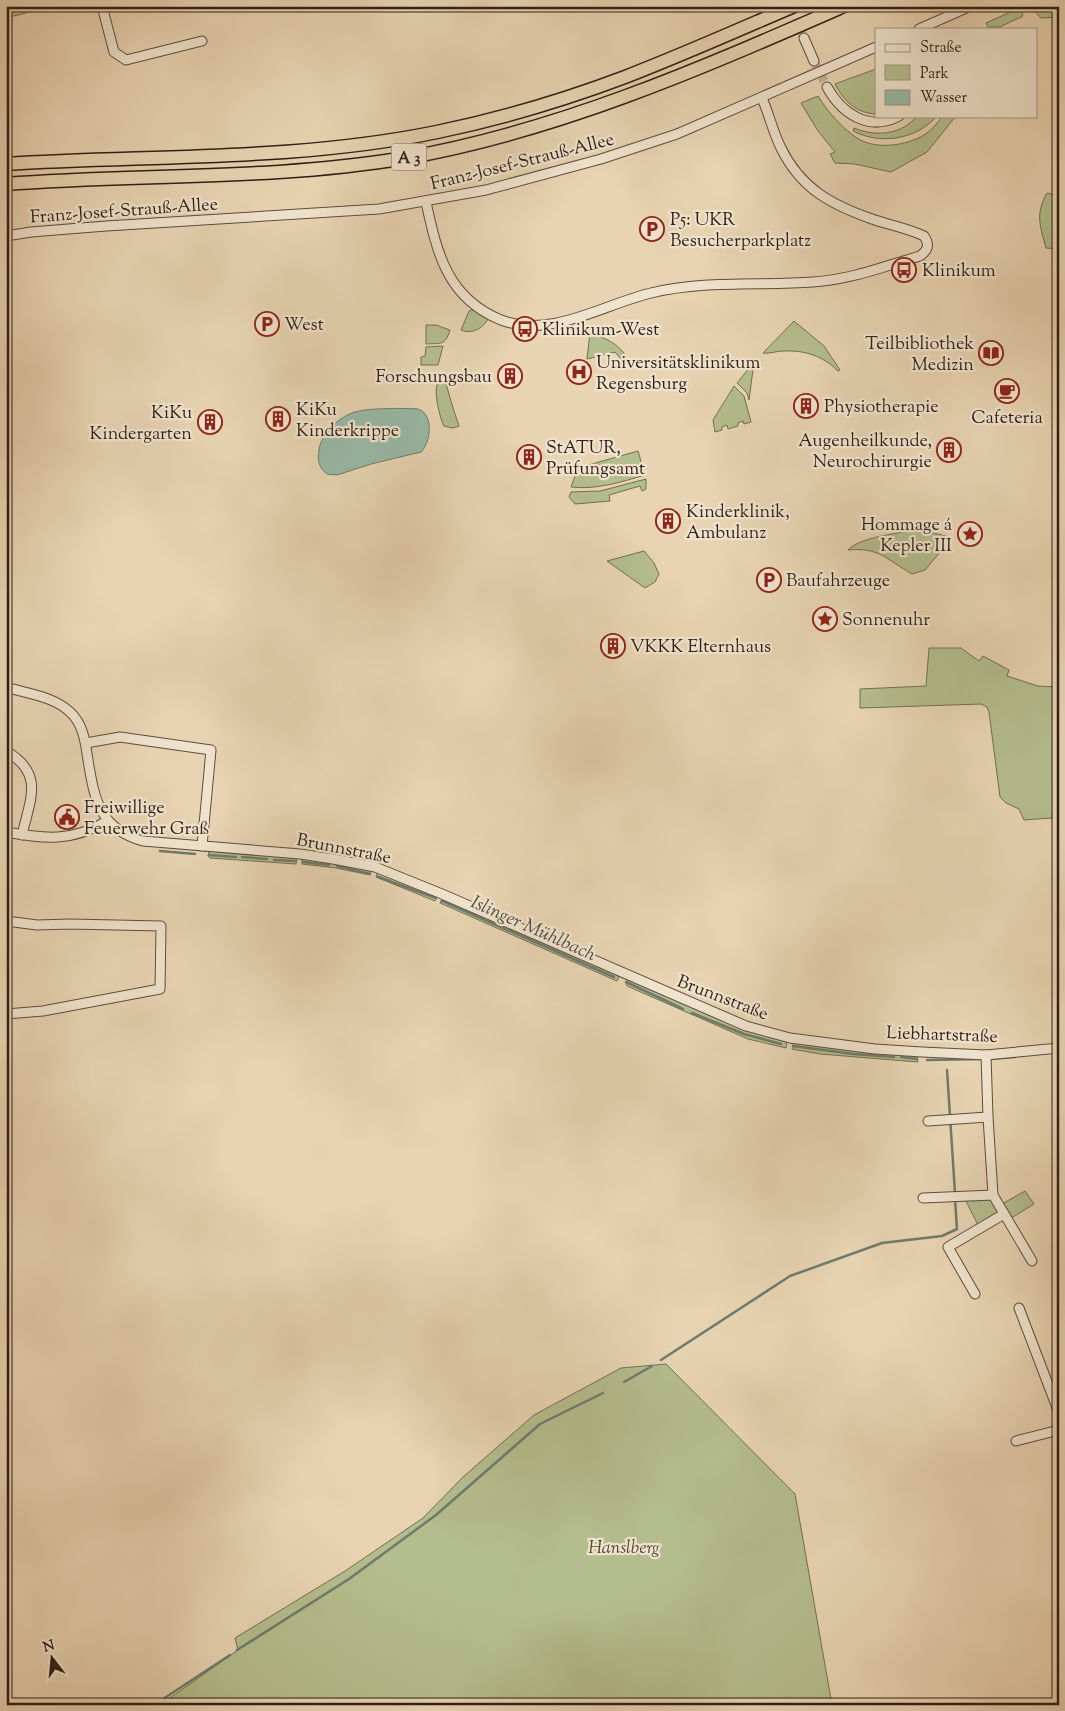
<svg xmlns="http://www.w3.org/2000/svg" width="1065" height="1711" viewBox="0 0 1065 1711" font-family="'Sorts Mill Goudy',serif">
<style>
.green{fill:#b4bd8d;stroke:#726e52}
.water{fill:#98b9a7;stroke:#6e7b6d}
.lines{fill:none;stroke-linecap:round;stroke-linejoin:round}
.stream{stroke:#6e7b6d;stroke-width:2.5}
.minor-tunnel{stroke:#c3b093;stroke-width:9;stroke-dasharray:9 4.5;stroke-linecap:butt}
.minor-casing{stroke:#5e4c3e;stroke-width:11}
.highway-casing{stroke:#301f17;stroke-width:15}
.minor{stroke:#f0e3cd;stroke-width:9}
.highway{stroke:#e8d4b2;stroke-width:12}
.labels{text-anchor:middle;stroke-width:4.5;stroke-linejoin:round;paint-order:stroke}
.shield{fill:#f0e3cd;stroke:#6a5a4e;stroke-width:1}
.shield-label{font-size:16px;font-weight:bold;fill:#301f17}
.street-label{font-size:18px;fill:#301f17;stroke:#f0e3cd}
.poi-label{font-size:18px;fill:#301f17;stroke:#f0e3cd;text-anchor:start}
.park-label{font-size:18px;font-style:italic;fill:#514634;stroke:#f0e3cd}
.water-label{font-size:19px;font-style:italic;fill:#4f4d42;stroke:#f0e3cd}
</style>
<rect width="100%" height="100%" fill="#e8d4b2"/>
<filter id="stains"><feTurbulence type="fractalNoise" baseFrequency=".004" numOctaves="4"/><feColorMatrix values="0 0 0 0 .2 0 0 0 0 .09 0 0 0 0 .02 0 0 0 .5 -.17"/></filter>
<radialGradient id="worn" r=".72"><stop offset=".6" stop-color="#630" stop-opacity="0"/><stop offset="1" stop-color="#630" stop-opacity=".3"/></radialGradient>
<g class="green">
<polygon points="6,6 53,6 6,18"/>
<polygon points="1034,6 1059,6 1059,17 1041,18 1036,13"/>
<polygon points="1017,9 1022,13 1023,16 1000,27 988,27 986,23"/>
<path d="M876 69V114C856 113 844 101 835 84Z"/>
<path d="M818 96C827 111 842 128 857 138 875 150 906 146 924 135 931 131 937 123 943 116H956L927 152 891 172 855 164 835 163 830 154 835 152 818 131 801 103Z"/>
<path d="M917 116H937C916 140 880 145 853 131L854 128C875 137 902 135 917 116Z"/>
<path d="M1047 193 1055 195 1059 199V249L1046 248C1040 226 1035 214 1047 193Z"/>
<path d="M472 310 490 316C484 327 474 335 461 330L469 311Z"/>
<path d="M794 321 824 346 840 370 838 371C823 356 805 350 783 351 776 351 770 354 763 353Z"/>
<path d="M426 325H436L450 330C445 346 441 343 426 344Z"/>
<path d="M590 333C607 339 621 344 629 362L623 361 615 352 587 359Z"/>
<polygon points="443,346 438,365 421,365 421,357 425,356 426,347"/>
<polygon points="754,362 749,400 747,393 737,383"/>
<path d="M443 379 445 380 453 408 459 426 453 428 444 426C440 419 434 393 437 385 438 383 441 381 443 379Z"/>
<polygon points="734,386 744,396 751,422 744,424 743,421 738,423 738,426 728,429 727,425 722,427 722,430 715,432 713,420"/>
<path d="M638 451 645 475C621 482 597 490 571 487L578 468Z"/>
<polygon points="646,479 646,489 642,491 640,486 609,495 610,501 575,504 569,497 571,492 600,491"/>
<path d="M909 531C924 531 937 533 952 538L925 570 912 574C887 560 880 547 848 550 859 538 893 534 909 531Z"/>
<polygon points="644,551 654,563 659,574 655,582 645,588 607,561"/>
<polygon points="929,648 961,648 979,661 983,656 1009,670 1007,676 1038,686 1059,687 1059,768 1052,818 1024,820 1019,809 1006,803 1000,797 989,712 987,707 981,704 860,708 860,689 926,686"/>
<polygon points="209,851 295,856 297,859 296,864 210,858 208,856"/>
<polygon points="305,857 372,869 370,875 336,868 302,864 302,859"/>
<polygon points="378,871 438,895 435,901 376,877"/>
<polygon points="443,897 619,976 617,981 440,903"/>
<polygon points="628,979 787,1041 786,1048 748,1039 627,986 626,984"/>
<polygon points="794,1042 917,1056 918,1062 820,1054 792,1049"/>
<polygon points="1025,1191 1034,1204 1010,1219 1002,1204"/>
<polygon points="993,1196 1002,1213 979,1227 964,1197"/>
<polygon points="666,1364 795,1494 832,1705 160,1705 238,1650 235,1638 345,1571 423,1518 463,1477 534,1415 621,1368"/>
</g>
<path class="water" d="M418 409C434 414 431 442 421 452L371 464 337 475 327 474C319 468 317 460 319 450 321 433 339 417 355 412 368 408 404 408 418 409Z"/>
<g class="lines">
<g class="stream">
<polyline points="160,851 195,854"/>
<polyline points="209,855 236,857"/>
<polyline points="242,857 267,859"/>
<polyline points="274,860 295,861"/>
<polyline points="303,862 329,865"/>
<polyline points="337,866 370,874"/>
<polyline points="378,877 436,898"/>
<polyline points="442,901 614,977"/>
<polyline points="626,982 683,1009"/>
<polyline points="692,1013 744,1034 781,1044"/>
<polyline points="793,1046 854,1054 894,1057"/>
<polyline points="901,1057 917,1059"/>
<polyline points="989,1059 1015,1057"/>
<polyline points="927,1060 983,1059"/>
<polyline points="947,1070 955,1193"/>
<polyline points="661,1360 790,1276 882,1243 942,1236 957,1229 955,1199"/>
<polyline points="624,1382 652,1366"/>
<polyline points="237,1650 349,1579 436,1515 540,1424 603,1393"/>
<polyline points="154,1705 230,1655"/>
</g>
<g class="minor-tunnel">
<polyline points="791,6 804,38"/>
<polyline points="814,61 827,87"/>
</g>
<defs>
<g id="minor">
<polyline points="102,6 114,52 126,60 202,41"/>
<polyline points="919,29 971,6"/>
<polyline points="804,38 814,61"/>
<path d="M827 87C842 114 869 132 899 116"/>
<path d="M426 202C437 253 447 298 501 320 551 339 604 304 651 293 705 280 759 286 813 282 849 280 886 266 920 256 928 250 930 245 924 236 907 228 889 225 872 219 832 205 801 189 781 148 773 132 769 114 762 98"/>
<polyline points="6,236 31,232 106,226 379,209 486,190 601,159 677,134 876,47"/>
<path d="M6 687C28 694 53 696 70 712 82 723 85 739 87 754 94 796 97 828 143 841L300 854 333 859 375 867 442 894 746 1026 790 1038 875 1049 922 1052 986 1055 1059 1048"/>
<polyline points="86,743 120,737 211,750 202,846"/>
<path d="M6 751C45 774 30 799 22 835"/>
<path d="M6 832C45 839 72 842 107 821"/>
<polyline points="6,921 37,925 70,924 161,926 160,989 43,1011 6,1014"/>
<polyline points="986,1055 988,1117 993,1195 1032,1261"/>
<polyline points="928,1121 988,1117"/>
<polyline points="923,1198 993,1195"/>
<polyline points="975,1294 948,1247 1004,1214"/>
<polyline points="1019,1308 1059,1413"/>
<polyline points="1016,1441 1059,1430"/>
</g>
<g id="highway">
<path d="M6 164C149 155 296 161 437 132 500 119 564 100 625 77 682 55 738 30 794 6"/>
<path d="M6 184C139 174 274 180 405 158 559 131 702 68 844 6"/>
</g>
</defs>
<use href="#minor" class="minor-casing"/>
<use href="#highway" class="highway-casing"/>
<use href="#minor" class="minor"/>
<use href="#highway" class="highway"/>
</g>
<defs>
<symbol id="parking-ring" viewBox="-11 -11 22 22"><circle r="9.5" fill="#f0e3cd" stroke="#8f2418" stroke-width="1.5"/><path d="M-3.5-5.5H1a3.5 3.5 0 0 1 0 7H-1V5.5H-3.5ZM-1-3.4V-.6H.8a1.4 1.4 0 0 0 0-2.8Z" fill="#8f2418"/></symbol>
<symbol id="bus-ring" viewBox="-11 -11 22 22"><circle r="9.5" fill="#f0e3cd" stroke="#8f2418" stroke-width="1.5"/><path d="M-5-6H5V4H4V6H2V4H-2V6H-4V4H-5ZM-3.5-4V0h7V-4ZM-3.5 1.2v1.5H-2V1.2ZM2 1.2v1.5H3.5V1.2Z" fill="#8f2418"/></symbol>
<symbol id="library-ring" viewBox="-11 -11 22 22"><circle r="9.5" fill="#f0e3cd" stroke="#8f2418" stroke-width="1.5"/><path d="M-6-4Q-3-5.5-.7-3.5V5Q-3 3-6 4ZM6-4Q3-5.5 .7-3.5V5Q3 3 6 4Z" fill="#8f2418"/></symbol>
<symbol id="hospital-ring" viewBox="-11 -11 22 22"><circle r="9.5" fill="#f0e3cd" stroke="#8f2418" stroke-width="1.5"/><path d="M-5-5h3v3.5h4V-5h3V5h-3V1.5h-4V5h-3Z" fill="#8f2418"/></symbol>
<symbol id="building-ring" viewBox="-11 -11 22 22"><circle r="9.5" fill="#f0e3cd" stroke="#8f2418" stroke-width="1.5"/><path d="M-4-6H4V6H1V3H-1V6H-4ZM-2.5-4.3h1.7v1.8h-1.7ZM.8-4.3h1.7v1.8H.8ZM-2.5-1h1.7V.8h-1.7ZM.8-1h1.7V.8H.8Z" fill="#8f2418"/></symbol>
<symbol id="cafe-ring" viewBox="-11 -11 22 22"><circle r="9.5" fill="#f0e3cd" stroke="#8f2418" stroke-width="1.5"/><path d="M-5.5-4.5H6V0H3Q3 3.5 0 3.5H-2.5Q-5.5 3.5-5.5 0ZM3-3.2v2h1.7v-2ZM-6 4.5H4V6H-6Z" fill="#8f2418"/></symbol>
<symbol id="sight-ring" viewBox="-11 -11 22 22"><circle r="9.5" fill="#f0e3cd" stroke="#8f2418" stroke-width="1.5"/><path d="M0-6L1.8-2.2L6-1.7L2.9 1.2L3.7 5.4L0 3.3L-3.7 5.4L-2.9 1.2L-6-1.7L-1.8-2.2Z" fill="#8f2418"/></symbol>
<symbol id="civic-ring" viewBox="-11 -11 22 22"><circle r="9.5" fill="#f0e3cd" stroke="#8f2418" stroke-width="1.5"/><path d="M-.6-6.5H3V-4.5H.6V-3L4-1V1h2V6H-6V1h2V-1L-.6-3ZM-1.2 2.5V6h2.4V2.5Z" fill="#8f2418"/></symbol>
</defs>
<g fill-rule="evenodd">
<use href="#parking-ring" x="638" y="215" width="28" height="28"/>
<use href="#bus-ring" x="890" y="256" width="28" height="28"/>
<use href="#parking-ring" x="253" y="310" width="28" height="28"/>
<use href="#bus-ring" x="511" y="315" width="28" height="28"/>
<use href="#library-ring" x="977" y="339" width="28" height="28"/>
<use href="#hospital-ring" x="565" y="358" width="28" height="28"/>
<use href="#building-ring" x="496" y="362" width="28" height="28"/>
<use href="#cafe-ring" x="993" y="377" width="28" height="28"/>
<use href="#building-ring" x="792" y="392" width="28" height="28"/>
<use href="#building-ring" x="264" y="405" width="28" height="28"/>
<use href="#building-ring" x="196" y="408" width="28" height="28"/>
<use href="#building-ring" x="935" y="436" width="28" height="28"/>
<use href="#building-ring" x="515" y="443" width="28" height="28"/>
<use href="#building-ring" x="654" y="507" width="28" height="28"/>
<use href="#sight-ring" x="956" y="520" width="28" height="28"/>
<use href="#parking-ring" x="755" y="566" width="28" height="28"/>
<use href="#sight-ring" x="811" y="605" width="28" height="28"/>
<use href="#building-ring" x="599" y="632" width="28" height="28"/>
<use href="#civic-ring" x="53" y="803" width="28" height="28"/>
</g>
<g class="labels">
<rect class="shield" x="391.5" y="143.5" width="35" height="27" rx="4"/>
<g class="shield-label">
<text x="409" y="163">A 3</text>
</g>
<g class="street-label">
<text transform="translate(522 161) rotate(-14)" y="6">Franz-Josef-Strauß-Allee</text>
<text transform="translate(124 210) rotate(-4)" y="6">Franz-Josef-Strauß-Allee</text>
<text transform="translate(344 848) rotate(11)" y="6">Brunnstraße</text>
<text transform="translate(723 997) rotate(21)" y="6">Brunnstraße</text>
<text transform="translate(942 1034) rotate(2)" y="6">Liebhartstraße</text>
</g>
<g class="poi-label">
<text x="670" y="225">P5: UKR<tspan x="670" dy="21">Besucherparkplatz</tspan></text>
<text x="922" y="276">Klinikum</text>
<text x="284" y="330">West</text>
<text x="542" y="335">Klinikum-West</text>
<text x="974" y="349" text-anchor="end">Teilbibliothek<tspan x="974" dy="21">Medizin</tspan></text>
<text x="596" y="368">Universitätsklinikum<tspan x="596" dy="21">Regensburg</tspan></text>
<text x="492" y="382" text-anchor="end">Forschungsbau</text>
<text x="824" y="412">Physiotherapie</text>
<text x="296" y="415">KiKu<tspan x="296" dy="21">Kinderkrippe</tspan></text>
<text x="192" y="418" text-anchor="end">KiKu<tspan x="192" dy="21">Kindergarten</tspan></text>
<text x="1007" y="423" text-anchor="middle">Cafeteria</text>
<text x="932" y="446" text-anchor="end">Augenheilkunde,<tspan x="932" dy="21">Neurochirurgie</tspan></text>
<text x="546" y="453">StATUR,<tspan x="546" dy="21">Prüfungsamt</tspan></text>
<text x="686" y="517">Kinderklinik,<tspan x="686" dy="21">Ambulanz</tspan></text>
<text x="952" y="530" text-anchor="end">Hommage á<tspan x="952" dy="21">Kepler III</tspan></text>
<text x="786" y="586">Baufahrzeuge</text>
<text x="842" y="625">Sonnenuhr</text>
<text x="630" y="652">VKKK Elternhaus</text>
<text x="84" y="813">Freiwillige<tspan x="84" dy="21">Feuerwehr Graß</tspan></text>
</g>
<g class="park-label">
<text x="624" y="1553">Hanslberg</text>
</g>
<g class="water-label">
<text transform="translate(534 927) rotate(24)" y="7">Islinger Mühlbach</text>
</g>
</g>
<rect width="1065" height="1711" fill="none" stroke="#e8d4b2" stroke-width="25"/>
<rect x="8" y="8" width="1050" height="1696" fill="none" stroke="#301f17" stroke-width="2.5"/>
<rect x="12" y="12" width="1040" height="1686" fill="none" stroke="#301f17"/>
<rect x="875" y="28" width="162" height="90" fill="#f0e3cd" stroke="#a39584"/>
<rect x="885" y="44" width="25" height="8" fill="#f0e3cd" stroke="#a39584"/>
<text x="920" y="52" font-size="15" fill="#301f17">Straße</text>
<rect x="885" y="65" width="25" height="15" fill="#b4bd8d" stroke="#a39584"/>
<text x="920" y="78" font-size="15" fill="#301f17">Park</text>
<rect x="885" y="90" width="25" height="15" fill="#98b9a7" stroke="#a39584"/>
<text x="920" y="102" font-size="15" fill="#301f17">Wasser</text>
<g transform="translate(52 1658) rotate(344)" stroke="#f0e3cd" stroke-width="4" paint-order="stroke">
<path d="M0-4L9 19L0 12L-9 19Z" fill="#301f17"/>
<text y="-8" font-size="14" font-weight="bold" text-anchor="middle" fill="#301f17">N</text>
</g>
<rect width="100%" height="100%" filter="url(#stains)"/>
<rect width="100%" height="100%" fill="url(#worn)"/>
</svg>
